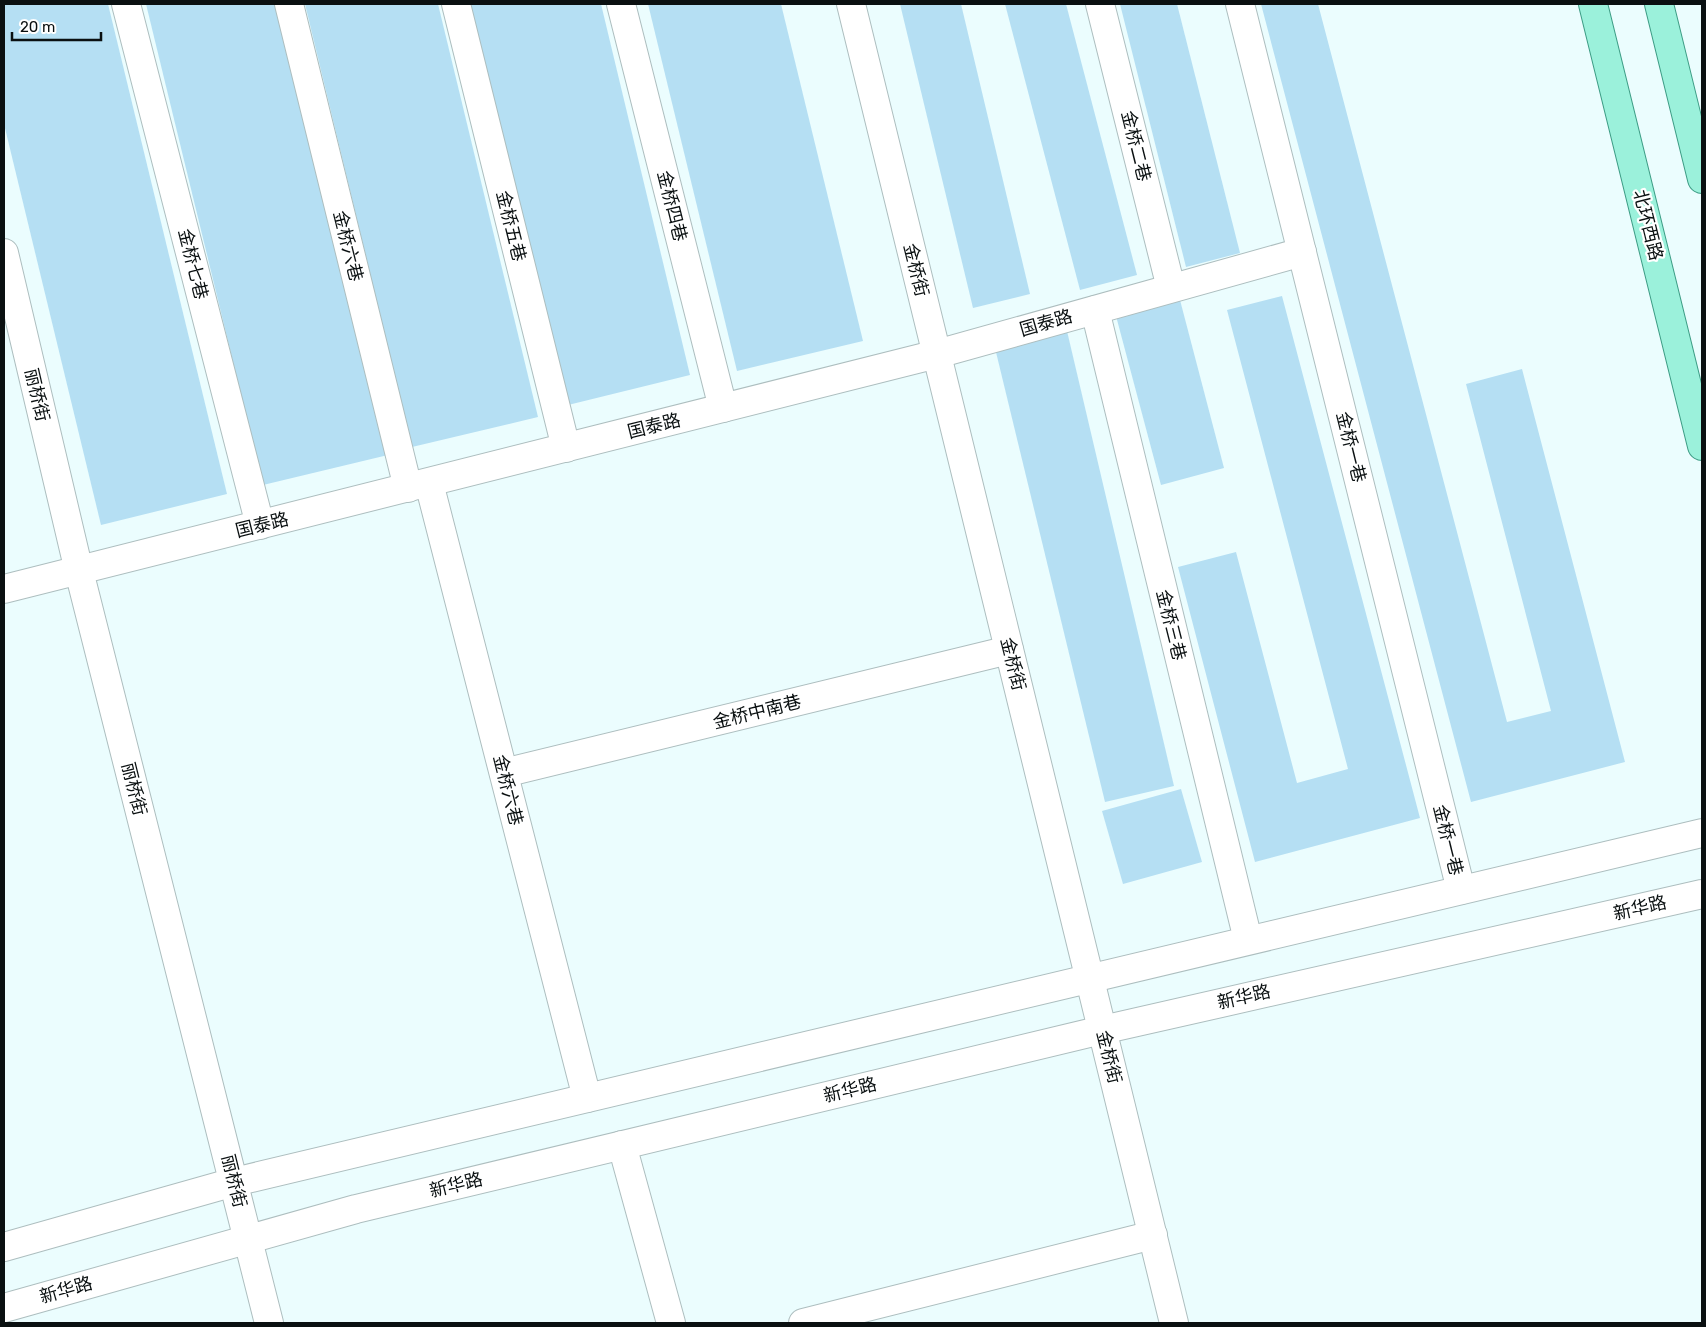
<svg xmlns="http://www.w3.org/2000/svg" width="1706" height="1327" viewBox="0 0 1706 1327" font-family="Rubik,'Noto Sans SC',sans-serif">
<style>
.building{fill:#b5dff3}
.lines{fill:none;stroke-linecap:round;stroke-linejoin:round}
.minor-casing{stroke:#adbebf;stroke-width:30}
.tertiary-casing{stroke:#adbebf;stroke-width:30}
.primary-casing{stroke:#3d9c85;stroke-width:30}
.minor{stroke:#fff;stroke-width:28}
.tertiary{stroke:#fff;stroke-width:28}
.primary{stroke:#9bf1db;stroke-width:28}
.labels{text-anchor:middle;stroke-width:4.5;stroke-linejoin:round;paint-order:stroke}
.street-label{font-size:18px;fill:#0a1011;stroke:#fff}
</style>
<rect width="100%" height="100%" fill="#ebfdfe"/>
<g class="building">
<polygon points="4,4 108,4 227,494 101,525 4,124"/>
<polygon points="146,4 279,4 388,455 263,485"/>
<polygon points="305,4 438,4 538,417 412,447"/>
<polygon points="467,4 601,4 690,375 564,406"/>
<polygon points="648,4 781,4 863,341 737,371"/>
<polygon points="900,4 961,4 1030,294 973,308"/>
<polygon points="1005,4 1066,4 1137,275 1080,290"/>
<polygon points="1120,4 1177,4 1240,253 1186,267"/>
<polygon points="1261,4 1318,4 1507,722 1551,711 1466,384 1522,369 1625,762 1471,802"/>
<polygon points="1282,296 1420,818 1255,862 1178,567 1236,552 1297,783 1348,769 1227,310"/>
<polygon points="1180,300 1224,468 1161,485 1116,316"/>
<polygon points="1067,331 1174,786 1105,802 995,348"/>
<polygon points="1181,789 1202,862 1123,884 1102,811"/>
</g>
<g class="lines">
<defs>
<g id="minor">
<polyline points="126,4 260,525"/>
<polyline points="289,4 408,488"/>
<polyline points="456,4 566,448"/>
<polyline points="621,4 723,408"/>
<polyline points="851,4 1174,1323"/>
<polyline points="1100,4 1171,288"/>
<polyline points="1240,4 1461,890"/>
<polyline points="4,253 79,571 269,1323"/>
<polyline points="1095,310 1248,940"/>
<polyline points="429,483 587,1098"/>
<polyline points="4,589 937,354 1302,252"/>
<polyline points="504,773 1009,650"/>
<polyline points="622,1145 671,1323"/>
<polyline points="803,1323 1153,1235"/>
</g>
<g id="tertiary">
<polyline points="4,1247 234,1182 1702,833"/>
<polyline points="4,1308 356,1209 1102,1030 1702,894"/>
</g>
<g id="primary">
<polyline points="1593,4 1702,446"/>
<polyline points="1659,4 1702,179"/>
</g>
</defs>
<use href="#minor" class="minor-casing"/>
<use href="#tertiary" class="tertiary-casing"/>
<use href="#primary" class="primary-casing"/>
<use href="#minor" class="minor"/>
<use href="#tertiary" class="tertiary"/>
<use href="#primary" class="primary"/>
</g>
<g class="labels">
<g class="street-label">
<text transform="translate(1136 146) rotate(76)" y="6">金桥二巷</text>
<text transform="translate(672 206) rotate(76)" y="6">金桥四巷</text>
<text transform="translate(1648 225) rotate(76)" y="6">北环西路</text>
<text transform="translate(511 226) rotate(76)" y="6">金桥五巷</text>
<text transform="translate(348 246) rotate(76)" y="6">金桥六巷</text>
<text transform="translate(193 264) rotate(76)" y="6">金桥七巷</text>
<text transform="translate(916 270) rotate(76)" y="6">金桥街</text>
<text transform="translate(1046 323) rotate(-16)" y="6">国泰路</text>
<text transform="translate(37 395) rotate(77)" y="6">丽桥街</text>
<text transform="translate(654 426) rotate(-14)" y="6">国泰路</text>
<text transform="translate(1351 447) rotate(76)" y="6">金桥一巷</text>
<text transform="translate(262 525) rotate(-14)" y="6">国泰路</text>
<text transform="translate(1171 625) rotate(76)" y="6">金桥三巷</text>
<text transform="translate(1013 664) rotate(76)" y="6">金桥街</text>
<text transform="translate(757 712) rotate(-14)" y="6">金桥中南巷</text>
<text transform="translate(134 789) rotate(76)" y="6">丽桥街</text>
<text transform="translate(508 790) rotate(76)" y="6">金桥六巷</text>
<text transform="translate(1448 840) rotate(76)" y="6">金桥一巷</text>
<text transform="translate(1640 908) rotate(-13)" y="6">新华路</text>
<text transform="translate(1244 997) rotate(-13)" y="6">新华路</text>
<text transform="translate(1109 1057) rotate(76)" y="6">金桥街</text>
<text transform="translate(850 1090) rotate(-14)" y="6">新华路</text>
<text transform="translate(234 1181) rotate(76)" y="6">丽桥街</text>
<text transform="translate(456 1185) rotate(-14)" y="6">新华路</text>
<text transform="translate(66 1290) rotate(-16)" y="6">新华路</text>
</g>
</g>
<rect width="1706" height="1327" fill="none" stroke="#0a1011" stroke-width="10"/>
<path d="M12 32v8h89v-8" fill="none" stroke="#0a1011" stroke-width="2.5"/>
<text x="20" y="32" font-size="15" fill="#0a1011" stroke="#ffffff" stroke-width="4" paint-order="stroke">20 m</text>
</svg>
